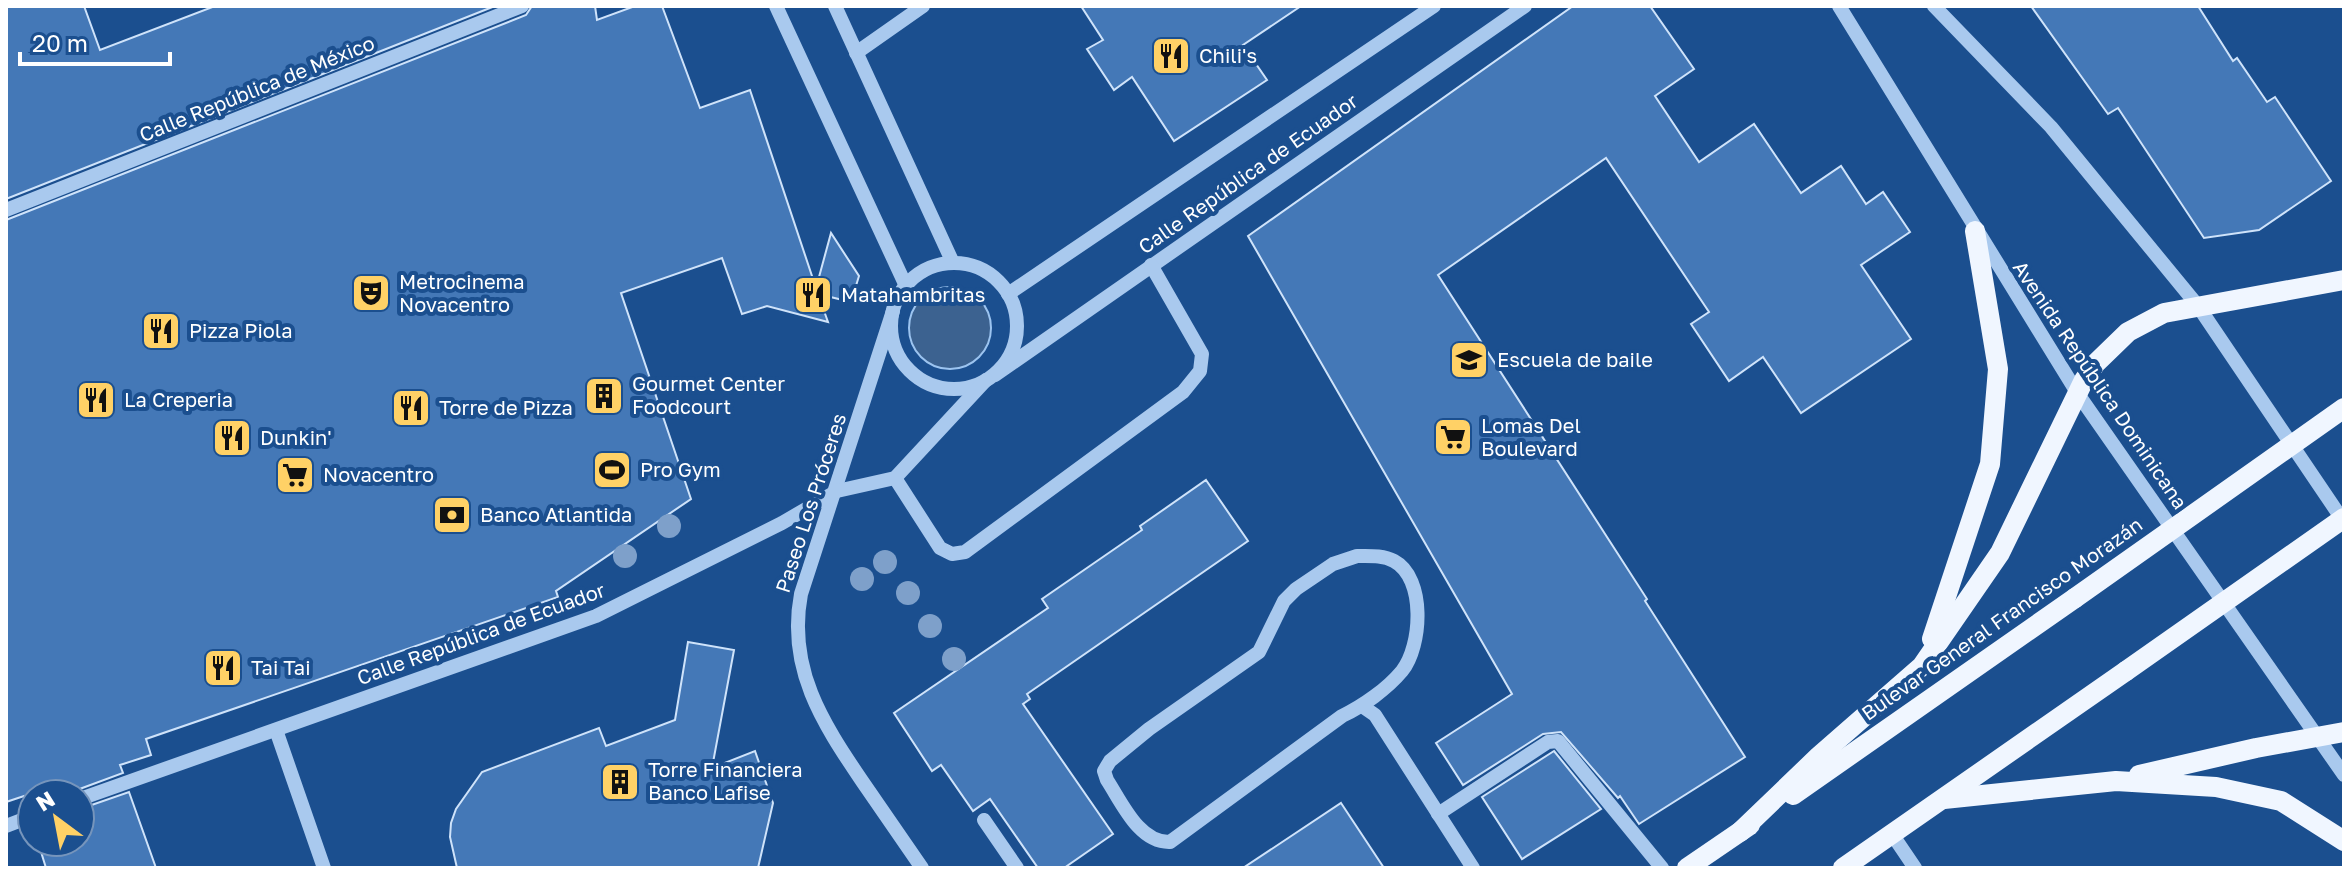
<svg xmlns="http://www.w3.org/2000/svg" width="2350" height="874" viewBox="0 0 2350 874" font-family="'Golos Text',sans-serif">
<style>
.water{fill:#3c6290;stroke:#9cc4f0;stroke-width:2}
.building{fill:#4478b7;stroke:#cfe3fa;stroke-width:2}
.lines{fill:none;stroke-linecap:round;stroke-linejoin:round}
.minor{stroke:#a9c9ee;stroke-width:14}
.major{stroke:#f0f6ff;stroke-width:20}
.major-bridge{stroke:#f0f6ff;stroke-width:20}
.tree{fill:#7ea0ca}
.labels{text-anchor:middle;stroke-width:8;stroke-linejoin:round;paint-order:stroke}
.poi-label{font-size:20px;fill:#fff;stroke:#1b4f8f;text-anchor:start}
.street-label{font-size:20px;fill:#fff;stroke:#1b4f8f}
</style>
<rect width="100%" height="100%" fill="#1b4f8f"/>
<circle class="water" cx="950" cy="328" r="41"/>
<g class="building">
<polygon points="6,6 84,6 100,50 215,6 495,6 6,199"/>
<polygon points="532,6 595,6 597,20 635,6 662,6 700,108 750,90 816,288 831,233 859,276 851,302 818,294 828,322 767,306 742,314 722,258 621,293 691,499 556,591 558,597 146,739 151,755 120,765 123,773 77,790 72,794 32,794 32,806 28,807 24,796 6,802 6,220 526,15"/>
<polygon points="1081,6 1301,6 1243,45 1267,80 1174,141 1132,77 1114,90 1087,49 1103,40"/>
<polygon points="1573,6 1650,6 1694,69 1655,96 1699,162 1754,124 1801,193 1841,166 1866,204 1883,192 1910,232 1861,265 1911,339 1801,413 1763,357 1729,381 1691,324 1709,312 1606,158 1438,275 1647,599 1645,601 1745,757 1639,824 1620,796 1618,798 1561,732 1543,734 1463,785 1436,743 1512,694 1248,236"/>
<polygon points="2031,6 2198,6 2233,61 2237,58 2267,102 2275,97 2331,181 2259,230 2204,238 2118,108 2108,114"/>
<polygon points="1206,480 1248,541 1027,694 1030,699 1023,704 1113,834 1064,868 1038,868 990,799 973,811 941,765 932,771 894,713 1048,608 1042,599 1142,530 1140,526"/>
<polygon points="688,642 734,650 712,768 755,751 773,803 758,868 457,868 450,837 451,823 456,809 482,772 599,728 606,746 675,720"/>
<polygon points="1554,751 1601,809 1522,859 1482,797"/>
<polygon points="129,792 156,868 46,868 38,842 80,842 80,809"/>
<polygon points="1341,803 1384,868 1243,868"/>
</g>
<g class="lines">
<g class="minor">
<polyline points="776,6 906,286"/>
<polyline points="835,6 953,263"/>
<polyline points="1839,6 2078,394 2344,775"/>
<polyline points="1934,6 2051,127 2198,306 2344,522"/>
<polyline points="856,53 923,6"/>
<polyline points="6,210 522,6"/>
<circle cx="954" cy="326" r="63"/>
<polyline points="1008,294 1434,6"/>
<path d="M893 311 801 594C787 668 822 722 862 781 882 810 902 839 922 868"/>
<polyline points="995,375 1525,6"/>
<polyline points="895,478 940,548 952,554 965,552 1183,392 1200,371 1202,354 1151,265"/>
<path d="M1357 556C1370 556 1383 555 1394 561 1426 578 1422 646 1402 671 1387 689 1363 706 1342 716L1170 842C1139 843 1122 803 1107 780L1104 771 1110 761 1149 729 1259 652 1284 601 1296 589 1333 564Z"/>
<polyline points="1362,706 1375,715 1473,868"/>
<polyline points="276,730 324,868"/>
<polyline points="80,799 596,616 782,523 837,491 895,478 986,380"/>
<polyline points="1438,814 1548,742 1558,741 1662,868"/>
<polyline points="984,820 1017,868"/>
<polyline points="6,826 32,816"/>
<polyline points="1892,834 1915,868"/>
</g>
<g class="major">
<polyline points="1932,639 1990,464 1998,369 1975,231"/>
<polyline points="2139,775 2256,748 2344,732"/>
<polyline points="1793,795 2075,598"/>
<polyline points="1944,799 2116,781 2216,787 2281,801 2344,841"/>
<polyline points="1740,832 1819,756 1922,666 2000,553 2084,380 2096,363 2128,332 2164,313 2344,280"/>
<polyline points="1687,868 1750,825"/>
<polyline points="1843,868 2126,671"/>
</g>
<g class="major-bridge">
<polyline points="2075,598 2344,408"/>
<polyline points="2126,671 2344,518"/>
</g>
</g>
<g class="tree">
<circle cx="669" cy="526" r="12"/>
<circle cx="625" cy="556" r="12"/>
<circle cx="885" cy="562" r="12"/>
<circle cx="862" cy="579" r="12"/>
<circle cx="908" cy="593" r="12"/>
<circle cx="930" cy="626" r="12"/>
<circle cx="954" cy="659" r="12"/>
</g>
<defs>
<symbol id="restaurant-square" viewBox="-11 -11 22 22"><rect x="-9" y="-9" width="18" height="18" rx="4" fill="#ffd166" stroke="#1b4f8f"/><path d="M-5-6h1v4h1v-4h1v4h1v-4h1v5L-1.5 .5V6h-2V.5L-5-1ZM5-6V6H3V1.5H1.5Q1.5-4 5-6Z" fill="#111"/></symbol>
<symbol id="theatre-square" viewBox="-11 -11 22 22"><rect x="-9" y="-9" width="18" height="18" rx="4" fill="#ffd166" stroke="#1b4f8f"/><path d="M-5-5.5Q0-4 5-5.5V0Q5 5 0 6Q-5 5-5 0ZM-3.3-2.5H-1v1.5H-3.3ZM1-2.5H3.3v1.5H1ZM-2.8 1Q0 5.5 2.8 1Z" fill="#111"/></symbol>
<symbol id="school-square" viewBox="-11 -11 22 22"><rect x="-9" y="-9" width="18" height="18" rx="4" fill="#ffd166" stroke="#1b4f8f"/><path d="M0-5L7-2L0 1L-7-2ZM-4 1L0 2.5L4 1V4Q0 6-4 4Z" fill="#111"/></symbol>
<symbol id="building-square" viewBox="-11 -11 22 22"><rect x="-9" y="-9" width="18" height="18" rx="4" fill="#ffd166" stroke="#1b4f8f"/><path d="M-4-6H4V6H1V3H-1V6H-4ZM-2.5-4.3h1.7v1.8h-1.7ZM.8-4.3h1.7v1.8H.8ZM-2.5-1h1.7V.8h-1.7ZM.8-1h1.7V.8H.8Z" fill="#111"/></symbol>
<symbol id="supermarket-square" viewBox="-11 -11 22 22"><rect x="-9" y="-9" width="18" height="18" rx="4" fill="#ffd166" stroke="#1b4f8f"/><path d="M-6-5.5h2.5l.6 2H6L4.5 2H-2.5L-4.4-4H-6ZM-1.5 3.2a1.3 1.3 0 1 0 .1 0ZM3 3.2a1.3 1.3 0 1 0 .1 0Z" fill="#111"/></symbol>
<symbol id="stadium-square" viewBox="-11 -11 22 22"><rect x="-9" y="-9" width="18" height="18" rx="4" fill="#ffd166" stroke="#1b4f8f"/><path d="M0-5a6.5 5 0 1 0 0 10a6.5 5 0 1 0 0-10ZM-3.5-1.8h7v3.6h-7Z" fill="#111"/></symbol>
<symbol id="bank-square" viewBox="-11 -11 22 22"><rect x="-9" y="-9" width="18" height="18" rx="4" fill="#ffd166" stroke="#1b4f8f"/><path d="M-6-4H6V4H-6ZM0-2.3a2.3 2.3 0 1 0 0 4.6a2.3 2.3 0 1 0 0-4.6Z" fill="#111"/></symbol>
</defs>
<g fill-rule="evenodd">
<use href="#restaurant-square" x="1149" y="34" width="44" height="44"/>
<use href="#theatre-square" x="349" y="271" width="44" height="44"/>
<use href="#restaurant-square" x="791" y="273" width="44" height="44"/>
<use href="#restaurant-square" x="139" y="309" width="44" height="44"/>
<use href="#school-square" x="1447" y="338" width="44" height="44"/>
<use href="#building-square" x="582" y="374" width="44" height="44"/>
<use href="#restaurant-square" x="74" y="378" width="44" height="44"/>
<use href="#restaurant-square" x="389" y="386" width="44" height="44"/>
<use href="#supermarket-square" x="1431" y="415" width="44" height="44"/>
<use href="#restaurant-square" x="210" y="416" width="44" height="44"/>
<use href="#stadium-square" x="590" y="448" width="44" height="44"/>
<use href="#supermarket-square" x="273" y="453" width="44" height="44"/>
<use href="#bank-square" x="430" y="493" width="44" height="44"/>
<use href="#restaurant-square" x="201" y="646" width="44" height="44"/>
<use href="#building-square" x="598" y="760" width="44" height="44"/>
</g>
<g class="labels">
<g class="poi-label">
<text x="1199" y="63">Chili's</text>
<text x="399" y="289">Metrocinema<tspan x="399" dy="23">Novacentro</tspan></text>
<text x="841" y="302">Matahambritas</text>
<text x="189" y="338">Pizza Piola</text>
<text x="1497" y="367">Escuela de baile</text>
<text x="632" y="391">Gourmet Center<tspan x="632" dy="23">Foodcourt</tspan></text>
<text x="124" y="407">La Creperia</text>
<text x="439" y="415">Torre de Pizza</text>
<text x="1481" y="433">Lomas Del<tspan x="1481" dy="23">Boulevard</tspan></text>
<text x="260" y="445">Dunkin'</text>
<text x="640" y="477">Pro Gym</text>
<text x="323" y="482">Novacentro</text>
<text x="480" y="522">Banco Atlantida</text>
<text x="251" y="675">Tai Tai</text>
<text x="648" y="777">Torre Financiera<tspan x="648" dy="23">Banco Lafise</tspan></text>
</g>
<g class="street-label">
<text transform="translate(257 89) rotate(-22)" y="7">Calle República de México</text>
<text transform="translate(1248 174) rotate(-35)" y="7">Calle República de Ecuador</text>
<text transform="translate(2100 385) rotate(56)" y="7">Avenida República Dominicana</text>
<text transform="translate(811 503) rotate(-72)" y="7">Paseo Los Próceres</text>
<text transform="translate(2002 619) rotate(-35)" y="7">Bulevar General Francisco Morazán</text>
<text transform="translate(481 634) rotate(-20)" y="7">Calle República de Ecuador</text>
</g>
</g>
<rect width="2350" height="874" fill="none" stroke="#ffffff" stroke-width="16"/>
<g transform="translate(56 818) rotate(328)"><circle r="38" fill="#1b4f8f" stroke="#7695bc" stroke-width="2"/>
<path d="M0-6L14 30L0 20L-14 30Z" fill="#ffd166"/>
<text y="-12" font-size="22" font-weight="bold" text-anchor="middle" fill="#ffffff">N</text>
</g>
<path d="M20 52v12h150v-12" fill="none" stroke="#ffffff" stroke-width="4"/>
<text x="32" y="52" font-size="24" fill="#ffffff" stroke="#1b4f8f" stroke-width="6" paint-order="stroke">20 m</text>
</svg>
